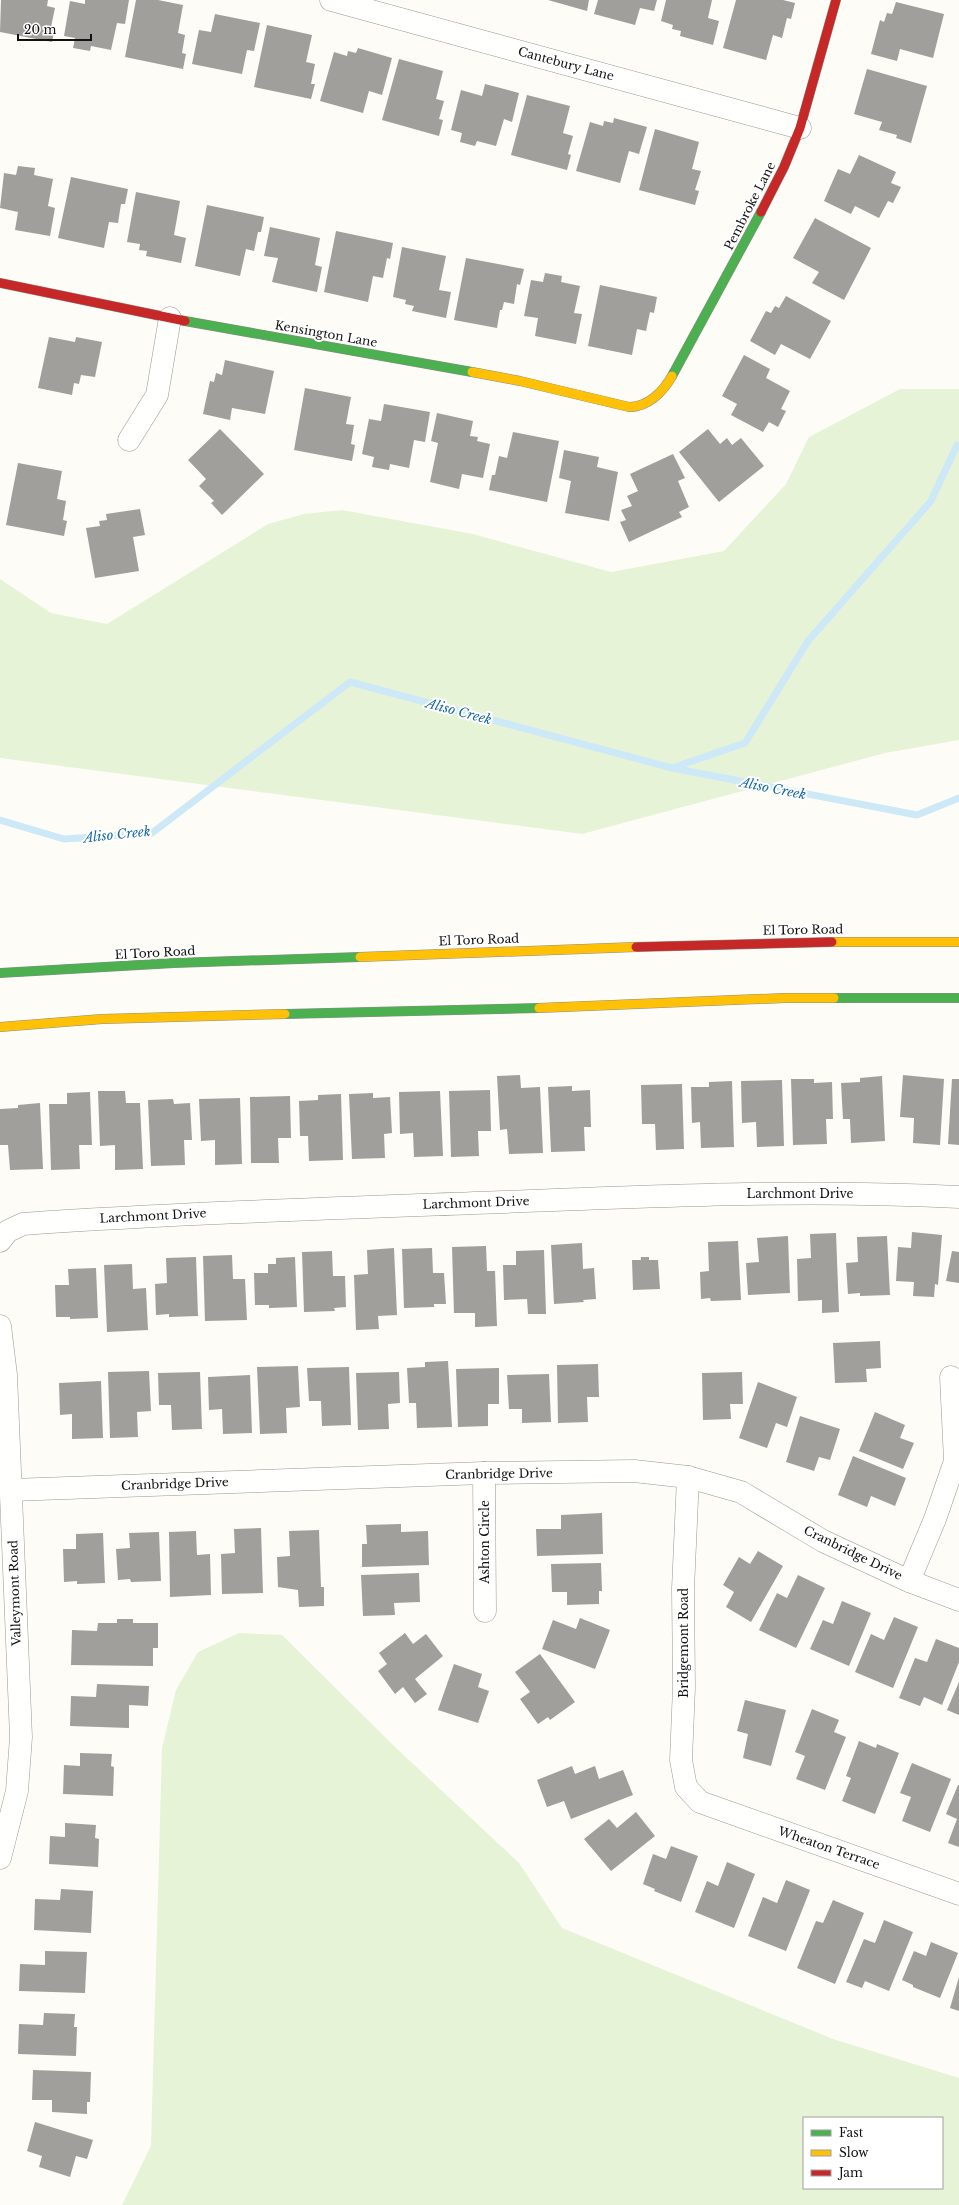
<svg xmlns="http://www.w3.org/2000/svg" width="959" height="2205" viewBox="0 0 959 2205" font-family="'Libre Baskerville',serif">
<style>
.green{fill:#e7f3d7;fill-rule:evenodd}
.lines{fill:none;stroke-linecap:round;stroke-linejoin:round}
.stream{stroke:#cde8f7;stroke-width:7}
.building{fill:#a19f9c}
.street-casing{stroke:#979795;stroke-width:23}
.fast-casing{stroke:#8e8d8b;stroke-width:10}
.slow-casing{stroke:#8e8d8b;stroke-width:10}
.jam-casing{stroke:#8e8d8b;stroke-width:10}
.street{stroke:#fffffe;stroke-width:22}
.fast{stroke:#4caf50;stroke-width:9}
.slow{stroke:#ffc107;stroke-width:9}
.jam{stroke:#c62828;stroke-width:9}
.labels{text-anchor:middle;stroke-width:4;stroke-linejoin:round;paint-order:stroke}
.street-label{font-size:12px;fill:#111;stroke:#fff}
.water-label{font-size:13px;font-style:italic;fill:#1768a6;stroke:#fff}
</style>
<rect width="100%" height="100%" fill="#fdfcf7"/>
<g class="green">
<polygon points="900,389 959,389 959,740 885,753 582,834 0,758 0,579 51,613 107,624 268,524 304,514 342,510 473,534 611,572 724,551 786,484 809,437"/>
<path d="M239 1633 282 1635 394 1746 519 1863 562 1928 833 2039 959 2078V2205H122L151 2146 162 1748 176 1690 198 1652ZM804 2118H942V2188H804Z"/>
</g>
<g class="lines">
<g class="stream">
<polyline points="672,768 745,743 808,641 931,501 957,445"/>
<polyline points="0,820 64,839 152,833 350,682 672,768 917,815 959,798"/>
</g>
</g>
<g class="building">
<polygon points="1,0 48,0 47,6 55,8 51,27 55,28 52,42 0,32"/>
<polygon points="85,0 129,0 125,24 117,23 111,50 91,46 90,51 73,48 75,38 64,36 70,1 85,4"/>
<polygon points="136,0 158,0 183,5 178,33 185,35 182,53 186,54 183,69 125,57"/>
<polygon points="548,0 589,0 587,11"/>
<polygon points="598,0 657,0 654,11 640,8 635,25 594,14"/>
<polygon points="666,0 712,0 708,18 719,21 713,45 680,36 681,31 672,29 673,25 661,21"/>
<polygon points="736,0 783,0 795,3 791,19 787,18 782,38 773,35 766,60 723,48"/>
<polygon points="896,2 944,14 933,58 900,49 897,61 871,54 880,20 884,22 887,13 892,14"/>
<polygon points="215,14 260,23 254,51 247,50 242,74 192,64 199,30 211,32"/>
<polygon points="267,25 312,35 306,62 315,64 311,84 315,84 311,99 254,87"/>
<polygon points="358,48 392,58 382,95 369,91 363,113 320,101 334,52 347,56 348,51 356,53"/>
<polygon points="399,59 443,71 436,99 444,101 439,119 443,120 439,136 382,120"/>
<polygon points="867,69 927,86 911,143 896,138 897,135 879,130 882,122 854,114"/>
<polygon points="485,84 519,93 512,122 504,119 496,146 477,141 475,146 460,142 462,133 451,130 461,90 482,96"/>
<polygon points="527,95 570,106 563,133 573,136 568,154 571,155 567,170 511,155"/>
<polygon points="614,118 647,127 639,154 629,151 620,183 576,171 590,122 603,126 604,121 613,123"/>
<polygon points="655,129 699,142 692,169 701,171 695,190 699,191 695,205 639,190"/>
<polygon points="859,155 896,172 891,183 901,187 893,203 888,201 879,218 855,206 851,214 824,201 838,169 850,174"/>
<polygon points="18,166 35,168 34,175 53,179 48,206 55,208 50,236 15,230 18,212 0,208 4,173 16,175"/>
<polygon points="71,177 128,189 125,204 121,204 118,223 109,222 104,248 58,238"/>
<polygon points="136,192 180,201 174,235 186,238 181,263 146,256 147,251 139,250 140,244 127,242"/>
<polygon points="207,205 264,217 261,232 258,232 254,251 246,249 240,276 195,266"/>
<polygon points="815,218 871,248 844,300 812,283 819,272 793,258"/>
<polygon points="270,227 320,238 315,265 322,267 317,292 272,282 278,258 264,256"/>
<polygon points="336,231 393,243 390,259 387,258 383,278 373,276 368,302 324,292"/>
<polygon points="402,247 446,256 439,290 451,292 446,318 412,311 414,306 405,304 406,300 393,297"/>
<polygon points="466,258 524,269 520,285 517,284 514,304 504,302 502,310 500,310 497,328 454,320"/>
<polygon points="545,273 562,276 561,282 580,286 574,313 582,314 576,344 535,336 538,318 524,316 531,280 543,282"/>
<polygon points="600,285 657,297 654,313 650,312 646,331 637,329 632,355 588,346"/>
<polygon points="786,296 831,321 810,359 781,344 775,355 750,341 766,311 771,313 775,306 779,308"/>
<polygon points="49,337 75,342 76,337 102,342 95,377 81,375 79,384 74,383 72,395 38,388"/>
<polygon points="744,355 770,369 766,378 790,391 781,409 786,411 778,427 769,422 763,432 731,415 737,404 722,396"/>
<polygon points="225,360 274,371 265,414 232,408 230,420 203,414 210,381 214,382 216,373 222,375"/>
<polygon points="305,388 351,397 346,424 354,425 351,444 355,445 352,461 294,450"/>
<polygon points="384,404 430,412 425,442 414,440 409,468 390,464 389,470 372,467 374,457 362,454 369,419 381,421"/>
<polygon points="437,413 473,421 470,436 478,437 477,441 490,444 483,478 462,474 459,489 430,482 438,443 431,441"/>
<polygon points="220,429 264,474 222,515 211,503 214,501 199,486 206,479 188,460"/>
<polygon points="708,429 720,444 727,438 732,445 741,438 764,466 719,502 679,452"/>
<polygon points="513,432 559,441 547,502 489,490 492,475 495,475 499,456 507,458"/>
<polygon points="564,450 599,457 597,467 618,472 609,521 565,513 571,481 559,478"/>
<polygon points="673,454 685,478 678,481 689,507 679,512 682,517 629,542 620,522 626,520 621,510 632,506 627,496 638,491 630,474"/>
<polygon points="18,463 62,471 57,499 66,501 63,520 67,521 64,536 6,525"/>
<polygon points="140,509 145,535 133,537 139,571 95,578 86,528 100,526 99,521 107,520 106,514"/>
<polygon points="520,1075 521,1088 540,1087 543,1153 509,1154 507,1129 500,1130 497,1076"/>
<polygon points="903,1075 944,1079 940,1145 913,1143 914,1118 900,1117"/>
<polygon points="882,1076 885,1141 851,1143 850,1119 843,1119 841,1083 860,1082 860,1078"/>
<polygon points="791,1079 814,1079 814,1083 832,1082 833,1119 826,1119 827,1144 793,1145"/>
<polygon points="952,1079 959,1079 959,1145 948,1144"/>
<polygon points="782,1080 784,1146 757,1147 756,1122 742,1123 741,1081"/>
<polygon points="732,1081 734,1147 701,1148 700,1122 692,1123 691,1087 709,1087 709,1082"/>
<polygon points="682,1084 684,1149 656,1150 655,1124 642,1124 641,1085"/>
<polygon points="572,1086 572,1091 590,1090 591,1127 584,1127 585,1151 551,1152 548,1087"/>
<polygon points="490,1090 491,1131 478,1131 479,1156 451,1157 449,1091"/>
<polygon points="98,1091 125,1091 126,1103 140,1103 143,1169 115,1170 115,1145 100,1146"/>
<polygon points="440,1091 443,1156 414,1157 413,1133 400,1134 399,1092"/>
<polygon points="90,1092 92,1145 79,1145 80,1169 51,1170 49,1104 67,1104 67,1093"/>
<polygon points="373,1093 373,1098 390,1097 392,1133 384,1134 385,1158 352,1159 349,1094"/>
<polygon points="341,1094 343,1160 309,1161 308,1136 300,1136 299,1101 318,1100 318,1095"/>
<polygon points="290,1096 291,1138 278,1138 279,1163 251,1163 250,1097"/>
<polygon points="240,1098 242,1164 215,1165 215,1140 201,1141 199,1099"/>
<polygon points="173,1099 174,1104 190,1103 192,1140 184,1140 185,1165 151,1166 148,1100"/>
<polygon points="40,1103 43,1169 10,1170 8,1145 0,1145 0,1109 18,1108 18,1105"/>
<polygon points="912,1232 942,1235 938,1285 935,1284 934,1297 913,1296 914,1282 896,1281 898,1247 911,1248"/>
<polygon points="836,1233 839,1312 822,1313 822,1300 798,1301 797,1259 811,1258 810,1234"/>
<polygon points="788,1236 790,1293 748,1295 746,1263 759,1262 757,1238"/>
<polygon points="887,1236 890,1295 860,1296 860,1293 848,1294 846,1263 858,1262 857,1237"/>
<polygon points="738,1241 741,1300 711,1301 710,1298 701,1299 700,1272 709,1271 708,1242"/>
<polygon points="582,1243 583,1269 594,1268 596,1299 583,1300 584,1302 554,1304 551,1245"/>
<polygon points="486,1246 487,1271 495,1271 497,1326 475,1327 475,1313 454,1313 452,1247"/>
<polygon points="394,1248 397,1315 378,1316 379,1329 356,1330 354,1275 368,1274 367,1250"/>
<polygon points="432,1248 433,1273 444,1273 446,1304 434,1304 434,1307 404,1308 402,1249"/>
<polygon points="544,1250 546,1314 528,1314 527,1299 504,1300 503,1265 516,1265 516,1251"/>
<polygon points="332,1251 333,1276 345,1276 346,1307 334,1308 335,1311 304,1312 302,1252"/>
<polygon points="952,1251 959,1252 959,1283 946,1281"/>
<polygon points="232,1255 233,1279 245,1279 247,1320 205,1321 203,1256"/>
<polygon points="196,1257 198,1316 169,1317 169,1314 156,1315 155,1284 167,1283 166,1258"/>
<polygon points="295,1257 297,1307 269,1308 269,1305 255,1305 254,1273 268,1273 268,1264 276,1264 276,1258"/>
<polygon points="641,1257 649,1257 649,1260 658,1260 660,1289 633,1290 632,1260 641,1260"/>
<polygon points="132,1264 133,1289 146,1288 148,1330 107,1332 104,1265"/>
<polygon points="96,1268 98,1318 70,1319 70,1317 56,1317 55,1285 69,1285 68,1269"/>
<polygon points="880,1341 881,1368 866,1369 867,1382 835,1383 833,1343"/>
<polygon points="448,1361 452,1427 417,1428 416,1403 409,1403 407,1368 425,1367 425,1362"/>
<polygon points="598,1364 599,1397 587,1397 588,1422 558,1423 557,1365"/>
<polygon points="298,1366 300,1407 286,1408 287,1433 260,1434 257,1367"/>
<polygon points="349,1367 351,1425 322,1426 321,1401 309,1401 307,1368"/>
<polygon points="499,1368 499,1404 488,1404 488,1426 458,1427 456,1369"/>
<polygon points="149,1371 151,1411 137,1412 138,1437 110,1438 108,1372"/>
<polygon points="200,1372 202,1429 172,1430 171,1405 159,1405 158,1373"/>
<polygon points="399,1372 400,1403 388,1404 389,1429 358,1430 356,1373"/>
<polygon points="742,1372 743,1404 730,1404 731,1419 703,1420 702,1373"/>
<polygon points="549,1374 551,1422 522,1423 522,1409 509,1409 507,1375"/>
<polygon points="250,1375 252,1433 223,1434 222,1409 209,1410 208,1377"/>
<polygon points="101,1381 103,1438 72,1439 72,1414 60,1415 59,1383"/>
<polygon points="758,1382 797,1397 787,1427 776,1423 767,1448 739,1438"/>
<polygon points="875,1412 905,1425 900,1438 914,1443 903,1469 859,1451"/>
<polygon points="800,1416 840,1429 830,1460 819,1457 814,1471 786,1462"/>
<polygon points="853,1456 906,1478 895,1506 871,1496 867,1507 838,1495"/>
<polygon points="602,1513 603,1554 537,1556 536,1529 561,1529 561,1515"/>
<polygon points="401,1524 401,1532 428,1531 429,1565 362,1567 362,1544 367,1544 366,1525"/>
<polygon points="261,1528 263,1593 222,1594 221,1554 235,1553 234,1529"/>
<polygon points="319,1530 321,1587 324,1587 324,1606 299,1607 298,1590 278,1587 277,1557 290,1556 289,1531"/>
<polygon points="196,1531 197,1555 210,1554 211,1595 170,1597 169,1532"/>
<polygon points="159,1532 161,1581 131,1582 130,1579 118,1580 116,1549 130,1548 129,1533"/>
<polygon points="103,1533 105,1583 77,1584 77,1581 64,1582 63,1549 76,1549 76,1534"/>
<polygon points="758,1551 783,1566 751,1622 726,1607 734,1592 723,1585 739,1557 750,1564"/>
<polygon points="601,1563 602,1591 599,1591 599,1604 567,1605 567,1592 552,1592 551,1564"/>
<polygon points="419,1573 420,1602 394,1603 395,1615 363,1616 361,1575"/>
<polygon points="798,1575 825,1588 796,1648 759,1630 777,1593 787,1598"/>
<polygon points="842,1601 871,1613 849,1666 810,1649 823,1620 833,1624"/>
<polygon points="894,1617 918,1627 893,1688 855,1672 871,1634 884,1640"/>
<polygon points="580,1618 610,1630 595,1669 542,1649 553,1620 576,1629"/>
<polygon points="117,1619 133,1619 133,1623 158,1623 158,1648 153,1648 153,1666 71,1665 72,1630 97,1631 98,1623 117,1623"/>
<polygon points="405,1633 413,1644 426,1634 443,1656 415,1679 427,1694 415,1703 403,1687 395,1694 378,1671 387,1664 379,1653"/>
<polygon points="936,1639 959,1648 959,1662 942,1705 924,1697 920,1706 899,1698 915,1658 927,1662"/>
<polygon points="540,1654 575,1702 550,1720 548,1717 538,1724 520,1699 530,1692 515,1672"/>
<polygon points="454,1664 482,1674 478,1687 489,1691 478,1723 438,1710"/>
<polygon points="959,1682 959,1715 947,1710"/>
<polygon points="97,1684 149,1686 148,1706 129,1705 129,1728 70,1726 71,1696 96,1697"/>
<polygon points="745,1700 786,1710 771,1766 743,1758 748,1734 737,1731"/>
<polygon points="812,1709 839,1720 834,1732 846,1737 825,1790 796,1779 805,1756 795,1752"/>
<polygon points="859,1741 876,1748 877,1744 899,1753 875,1814 842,1801 851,1778 846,1776"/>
<polygon points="80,1753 112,1754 111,1766 114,1767 113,1796 63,1794 64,1765 80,1766"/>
<polygon points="912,1763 951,1779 930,1832 902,1821 911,1797 900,1793"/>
<polygon points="572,1766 575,1774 595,1766 599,1779 623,1770 633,1795 571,1819 564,1801 547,1807 537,1780"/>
<polygon points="958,1785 959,1785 959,1847 948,1843 957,1819 946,1814"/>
<polygon points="636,1812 655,1836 611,1871 584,1839 609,1819 617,1828"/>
<polygon points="65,1823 96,1825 95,1838 99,1839 98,1867 49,1864 50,1836 65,1837"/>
<polygon points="671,1846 698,1856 681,1902 654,1891 655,1889 643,1884 653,1854 666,1859"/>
<polygon points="727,1862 755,1874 734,1928 695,1912 707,1881 718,1886"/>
<polygon points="786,1880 810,1890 786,1951 748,1936 763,1897 777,1903"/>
<polygon points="61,1889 93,1891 91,1933 34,1930 35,1899 60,1900"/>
<polygon points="833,1900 864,1913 835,1984 797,1968 816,1921 823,1923"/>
<polygon points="884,1920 913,1932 889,1991 865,1981 862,1988 846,1982 864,1939 875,1943"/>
<polygon points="931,1942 958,1953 940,1998 913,1987 913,1985 902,1980 914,1951 926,1956"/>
<polygon points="45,1951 87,1952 85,1993 19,1991 20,1964 45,1965"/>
<polygon points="959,1977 959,2011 950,2008"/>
<polygon points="44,2013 75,2014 74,2027 77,2027 76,2056 18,2054 19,2024 43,2025"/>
<polygon points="33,2070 91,2072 90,2102 87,2102 87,2114 52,2112 52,2100 32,2100"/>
<polygon points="35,2122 93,2140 87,2159 76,2156 70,2177 39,2167 42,2156 27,2151"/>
</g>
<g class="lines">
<defs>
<g id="street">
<polyline points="331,0 800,128"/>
<polyline points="129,440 157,395 170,318"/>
<path d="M0 1241 8 1231 23 1224C183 1213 343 1208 503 1202 655 1196 807 1189 959 1197"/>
<polyline points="0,1326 6,1375 21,1737 17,1791 0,1858"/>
<polyline points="484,1473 485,1611"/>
<polyline points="688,1477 683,1589 684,1687 681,1760 686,1787 700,1802 959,1894"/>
<polyline points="11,1490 484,1473 634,1471 688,1477 741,1492 823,1541 909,1581 959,1600"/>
<polyline points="909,1581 935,1519 955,1461 951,1377"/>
</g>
<g id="fast">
<polyline points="185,321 472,372"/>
<polyline points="672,376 761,212"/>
<polyline points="0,973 174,963 360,957"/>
<polyline points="834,998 959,998"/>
<polyline points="285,1014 539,1008"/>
</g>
<g id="slow">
<path d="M472 372 520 381 629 407C648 407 663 392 672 376"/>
<polyline points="832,942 959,942"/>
<polyline points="360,957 636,947"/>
<polyline points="539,1008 785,998 834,998"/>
<polyline points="0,1027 102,1019 285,1014"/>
</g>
<g id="jam">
<polyline points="761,212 784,167 800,128 836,0"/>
<polyline points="0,283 185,321"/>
<polyline points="636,947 832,942"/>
</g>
</defs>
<use href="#street" class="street-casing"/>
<use href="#fast" class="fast-casing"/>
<use href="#slow" class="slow-casing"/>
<use href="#jam" class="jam-casing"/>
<use href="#street" class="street"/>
<use href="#fast" class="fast"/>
<use href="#slow" class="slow"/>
<use href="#jam" class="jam"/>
</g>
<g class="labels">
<g class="street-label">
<text transform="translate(566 64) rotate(15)" y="4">Cantebury Lane</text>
<text transform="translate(750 206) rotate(-63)" y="4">Pembroke Lane</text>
<text transform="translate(326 334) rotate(10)" y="4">Kensington Lane</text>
<text transform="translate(803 930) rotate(-1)" y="4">El Toro Road</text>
<text transform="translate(479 940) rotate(-2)" y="4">El Toro Road</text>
<text transform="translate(155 953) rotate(-3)" y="4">El Toro Road</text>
<text x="800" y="1198">Larchmont Drive</text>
<text transform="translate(476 1203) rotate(-2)" y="4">Larchmont Drive</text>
<text transform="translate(153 1216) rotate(-3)" y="4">Larchmont Drive</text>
<text transform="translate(499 1474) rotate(-1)" y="4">Cranbridge Drive</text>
<text transform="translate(175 1484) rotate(-2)" y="4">Cranbridge Drive</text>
<text transform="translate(485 1542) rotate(-90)" y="4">Ashton Circle</text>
<text transform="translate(853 1553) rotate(26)" y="4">Cranbridge Drive</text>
<text transform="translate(15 1593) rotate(-92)" y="4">Valleymont Road</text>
<text transform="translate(684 1643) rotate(-90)" y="4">Bridgemont Road</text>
<text transform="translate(829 1848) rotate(19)" y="4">Wheaton Terrace</text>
</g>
<g class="water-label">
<text transform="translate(459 711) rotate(15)" y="5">Aliso Creek</text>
<text transform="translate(773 788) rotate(11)" y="5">Aliso Creek</text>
<text transform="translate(117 834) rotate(-6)" y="5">Aliso Creek</text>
</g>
</g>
<rect x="803" y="2117" width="140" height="72" fill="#ffffff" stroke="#a0a0a0"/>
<rect x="811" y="2130" width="20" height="6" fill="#4caf50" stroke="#a0a0a0"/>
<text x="839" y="2137" font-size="12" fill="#111111">Fast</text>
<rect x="811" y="2150" width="20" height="6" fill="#ffc107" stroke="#a0a0a0"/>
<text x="839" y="2157" font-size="12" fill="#111111">Slow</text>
<rect x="811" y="2170" width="20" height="6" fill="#c62828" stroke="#a0a0a0"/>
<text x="839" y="2177" font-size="12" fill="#111111">Jam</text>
<path d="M18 34v6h73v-6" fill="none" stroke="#111111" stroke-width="2"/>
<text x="24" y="34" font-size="12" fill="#111111" stroke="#ffffff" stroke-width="3" paint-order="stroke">20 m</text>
</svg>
